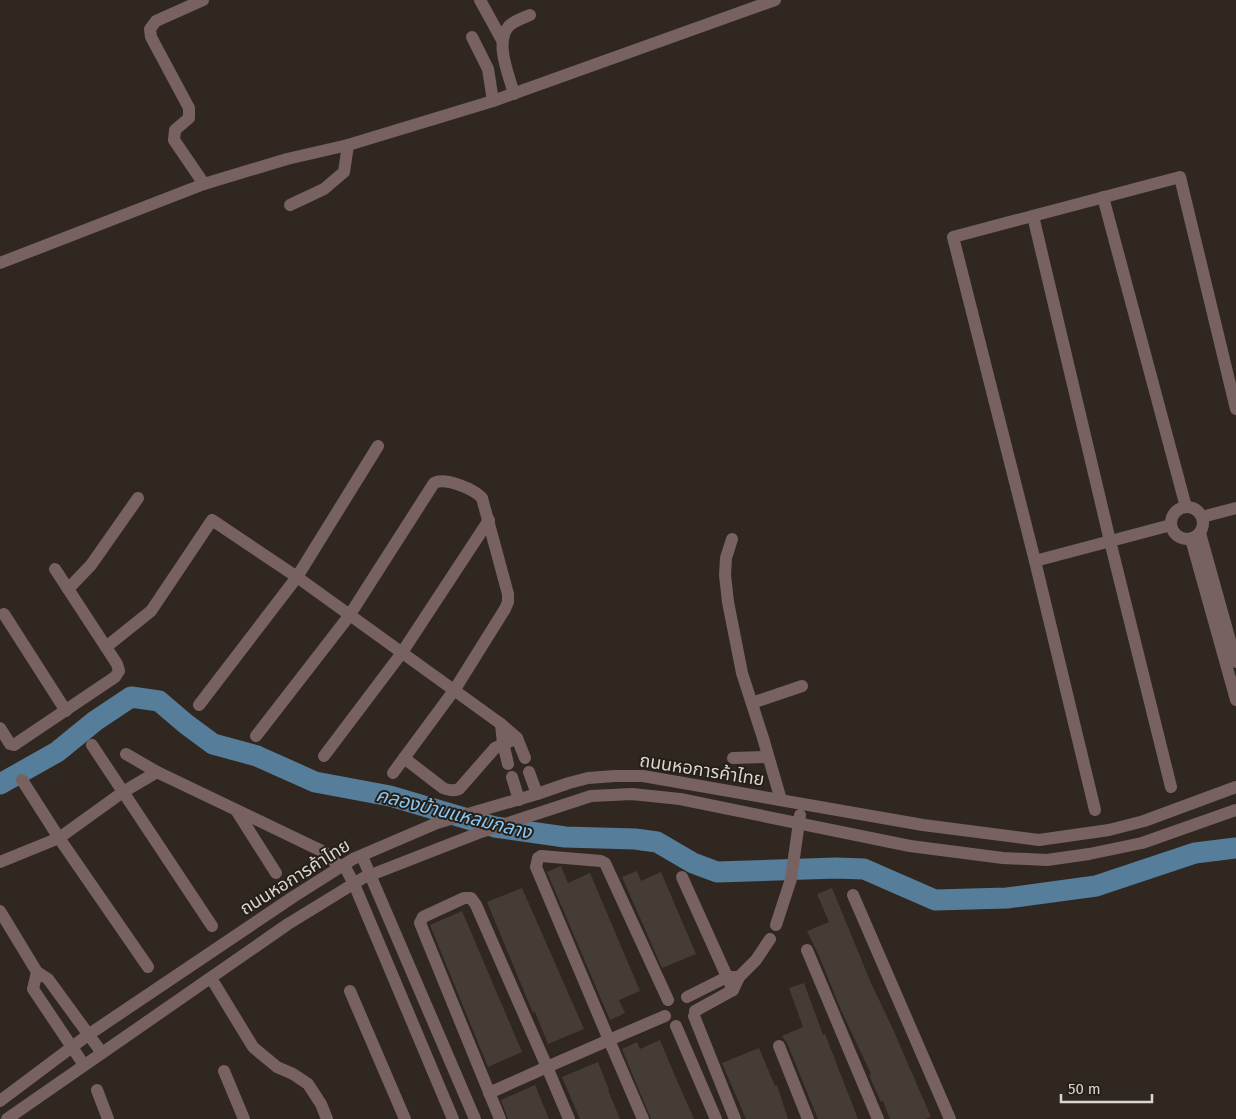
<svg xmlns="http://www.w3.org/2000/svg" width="1236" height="1119" viewBox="0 0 1236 1119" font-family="'Fira Sans','Noto Sans Thai',sans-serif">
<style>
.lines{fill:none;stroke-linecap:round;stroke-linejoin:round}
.river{stroke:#567e9b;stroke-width:21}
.building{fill:#453d35}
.minor{stroke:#786261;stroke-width:12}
.labels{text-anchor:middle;stroke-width:4;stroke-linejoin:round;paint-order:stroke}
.street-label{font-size:18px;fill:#dad5d0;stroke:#261f17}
.water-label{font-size:19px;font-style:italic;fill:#88c7f6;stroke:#261f17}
</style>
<rect width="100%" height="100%" fill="#302820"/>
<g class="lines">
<polyline class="river" points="0,784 57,752 95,721 131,697 159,701 186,724 213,744 257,756 315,782 390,796 495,827 565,837 635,839 657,842 693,863 717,872 836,868 864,869 935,900 1007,898 1096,886 1195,853 1236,848"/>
</g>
<g class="building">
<polygon points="561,866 568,883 590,873 640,991 619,1000 625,1013 610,1020 547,872"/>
<polygon points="637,871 641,881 661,872 696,954 662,968 622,877"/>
<polygon points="522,888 584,1029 548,1044 535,1012 533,1013 487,902"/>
<polygon points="832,888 871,983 892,1027 931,1117 925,1119 890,1119 883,1101 881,1102 869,1075 871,1074 841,1010 820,958 807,931 829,922 817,894"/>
<polygon points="462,911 522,1052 488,1067 430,925"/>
<polygon points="804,983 823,1035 825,1034 858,1119 818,1119 787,1043 782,1036 803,1027 789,988"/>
<polygon points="660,1040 675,1076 694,1119 651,1119 622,1049 637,1042 640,1049"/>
<polygon points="759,1048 775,1086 777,1085 788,1119 746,1119 722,1063"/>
<polygon points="598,1062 609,1090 608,1090 620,1119 580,1119 562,1077"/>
<polygon points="535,1085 549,1119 508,1119 501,1100"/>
</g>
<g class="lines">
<g class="minor">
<polyline points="203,0 156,21 150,29 151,37 189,108 189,118 175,130 174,140 204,184"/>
<polyline points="480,0 502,40"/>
<polyline points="472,37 488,69 493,101"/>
<path d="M514 94C509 75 494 42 509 26 514 21 523 18 530 15"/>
<polyline points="1103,197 1186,507"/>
<polyline points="290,205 324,189 344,172 348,145"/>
<polyline points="1033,216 1110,541 1171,787"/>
<polyline points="0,263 204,184 287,159 348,145 493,101 775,0"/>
<circle cx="1187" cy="523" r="16"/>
<polyline points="1202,517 1236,508"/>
<polyline points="1200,533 1236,662"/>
<polyline points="732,539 726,558 725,575 728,602 742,673 763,738 781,800"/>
<polyline points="1191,539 1236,700"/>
<polyline points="1035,561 1171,525"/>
<polyline points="68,589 91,565 138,498"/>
<polyline points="4,614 66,711"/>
<polyline points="106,647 151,611 212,520 297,577 501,724"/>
<polyline points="752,703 802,686"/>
<polyline points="199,705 297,577 378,446"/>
<polyline points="0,728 10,744 14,745 115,677 119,671 117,664 55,569"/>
<path d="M256 736 349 616 434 483C445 477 474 489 482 498L508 594V602L505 609 455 689 393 773"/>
<polyline points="92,745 212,926"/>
<polyline points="126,754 157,772"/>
<polyline points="324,756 401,654 489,520"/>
<path d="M404 758 443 788C449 791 453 791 459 789L495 748 517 738"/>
<polyline points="733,758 768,757"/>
<polyline points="508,764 503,743 501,724 517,738 525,758"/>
<polyline points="529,772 537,794"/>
<polyline points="512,777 519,800"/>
<polyline points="22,780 59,838 148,967"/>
<polyline points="236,810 276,873"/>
<polyline points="1095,810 1035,561 953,237 1180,177 1236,409"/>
<polyline points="362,856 475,1119"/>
<polyline points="0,862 59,838 123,792 157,772 324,852 340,867"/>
<polyline points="344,865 354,884 453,1119"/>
<polyline points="682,877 733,990"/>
<polyline points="853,895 950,1119"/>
<polyline points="0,911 37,972 48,979 102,1053"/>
<polyline points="776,925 791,879 800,815"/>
<polyline points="807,950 878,1119"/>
<polyline points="37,972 33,989 84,1065"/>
<polyline points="739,977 756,960 770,939"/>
<polyline points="211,978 253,1047 277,1067 293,1074 308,1084 321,1104 327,1119"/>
<polyline points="350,991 405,1119"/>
<polyline points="687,997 727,977 739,977 733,990 695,1011"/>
<polyline points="665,1016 609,1040 536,867 538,858 541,856 601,861 605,863 668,1000"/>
<polyline points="694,1016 735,1119"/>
<polyline points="676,1026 716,1119"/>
<polyline points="779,1046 808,1119"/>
<polyline points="224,1071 244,1119"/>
<polyline points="97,1090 108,1119"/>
<polyline points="489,1093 547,1067 569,1119"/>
<polyline points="0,1101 88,1035 293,897 353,859 437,823 537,794 569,783 588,778 615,776 643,776 923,825 1039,840 1109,830 1144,821 1236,787"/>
<polyline points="7,1119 288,924 363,878 481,832 591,796 632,794 680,799 910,846 1003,858 1047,860 1089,854 1142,843 1236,810"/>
<polyline points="500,1119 420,923 423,917 464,898 471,898 476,905 547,1067 609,1040 643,1119"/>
</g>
</g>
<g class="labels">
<g class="street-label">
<text transform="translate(702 770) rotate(9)" y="6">ถนนหอการค้าไทย</text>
<text transform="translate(295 877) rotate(-32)" y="6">ถนนหอการค้าไทย</text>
</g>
<g class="water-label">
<text transform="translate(454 813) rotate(14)" y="7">คลองบ้านแหลมกลาง</text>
</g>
</g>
<path d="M1061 1094v8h91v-8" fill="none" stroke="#dad5d0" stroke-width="2.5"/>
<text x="1068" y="1094" font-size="15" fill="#dad5d0" stroke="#261f17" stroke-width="4" paint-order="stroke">50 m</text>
</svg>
